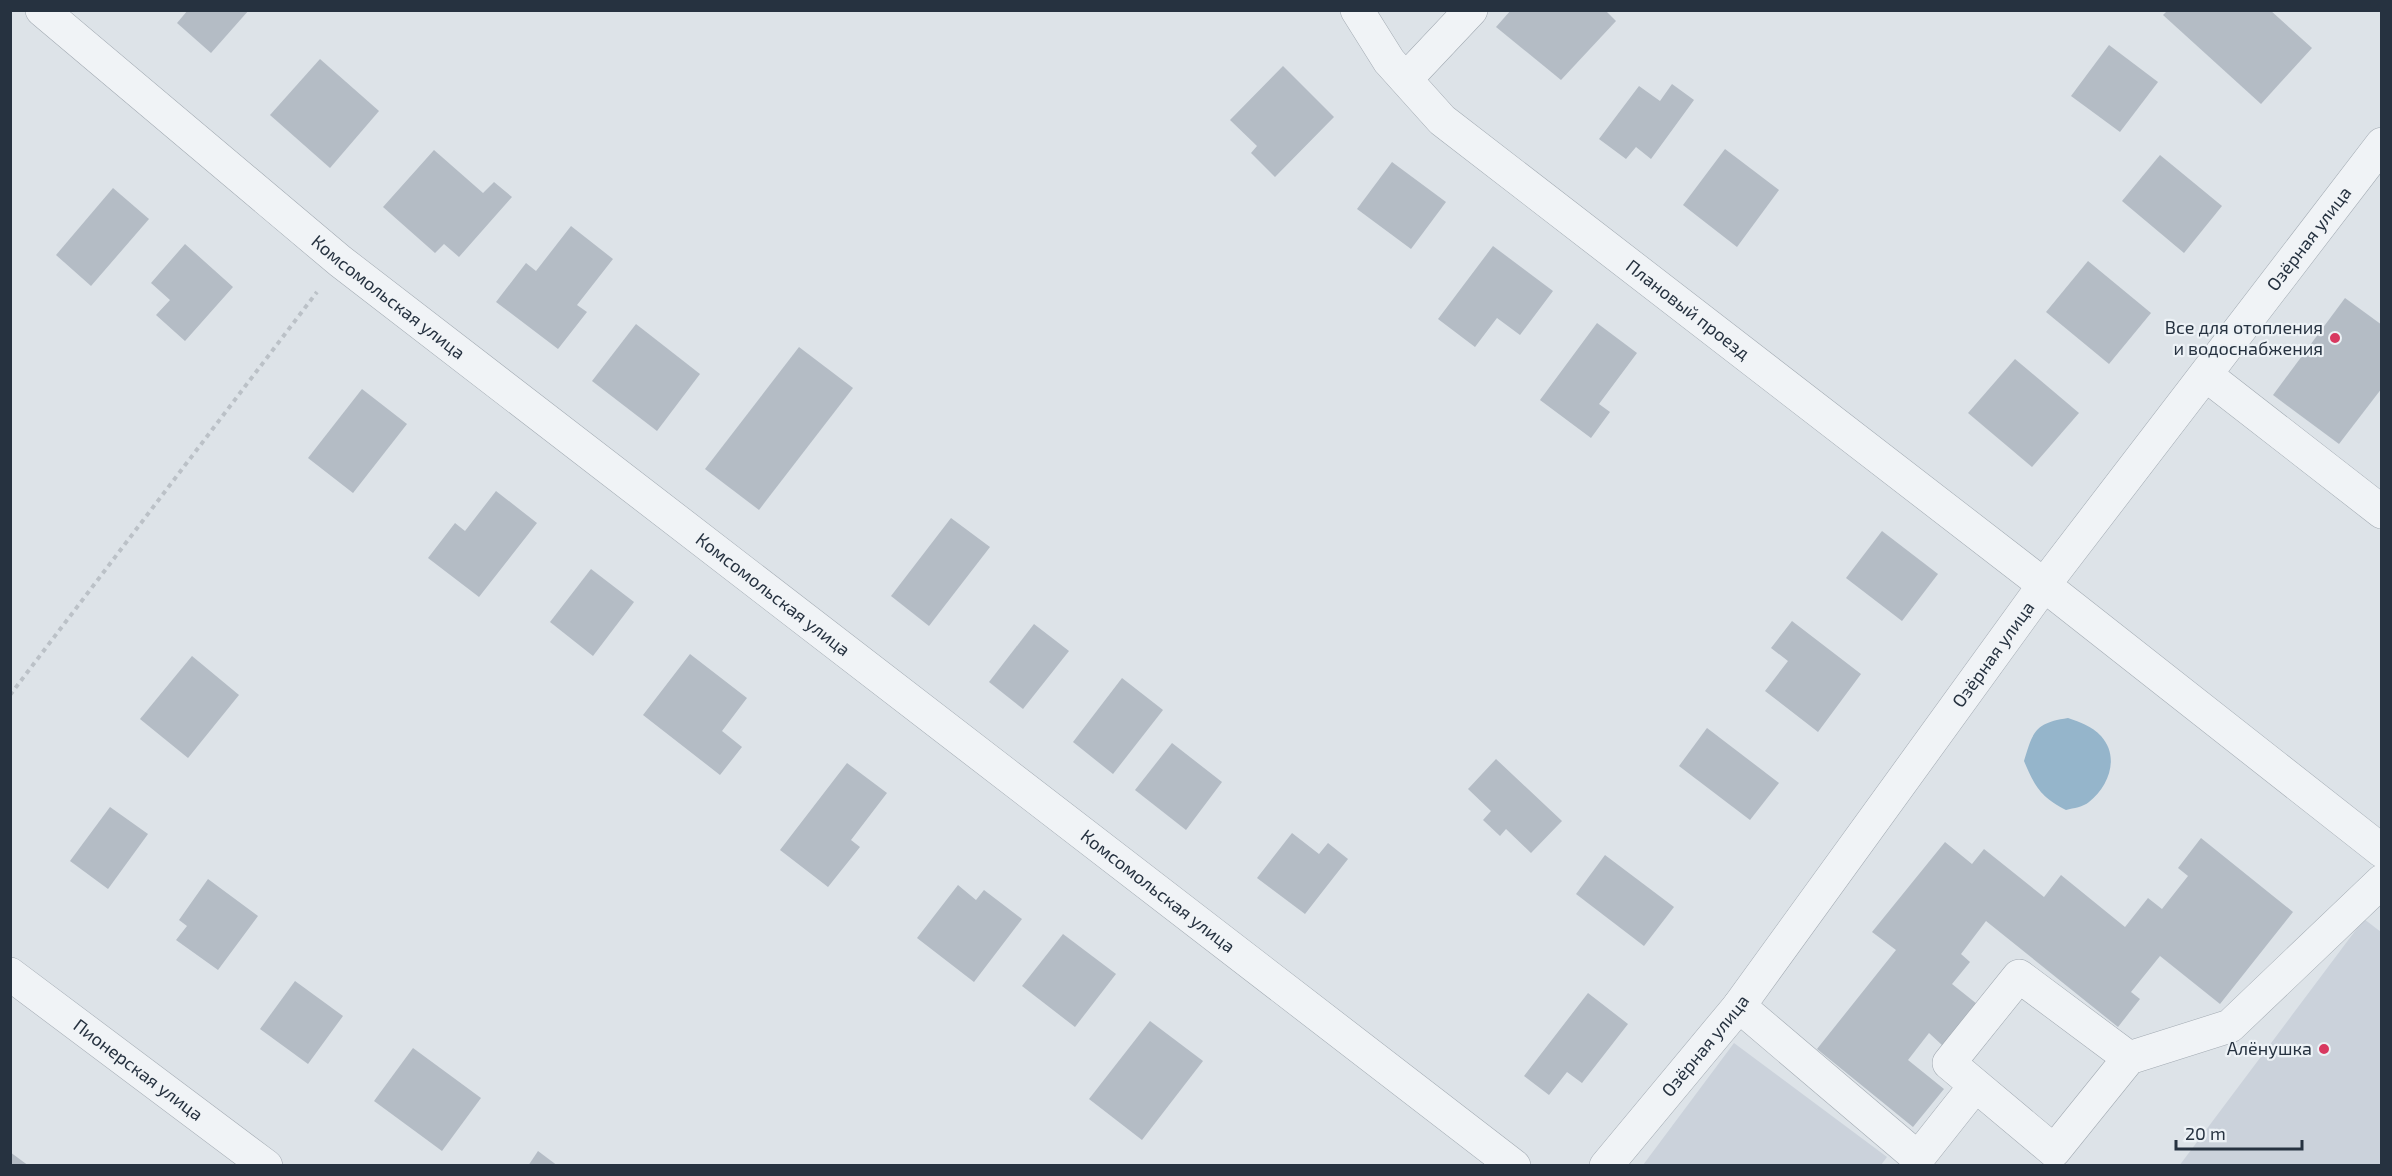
<svg xmlns="http://www.w3.org/2000/svg" width="2392" height="1176" viewBox="0 0 2392 1176" font-family="'Exo 2',sans-serif">
<style>
.built{fill:#cbd2db}
.water{fill:#95b5cb}
.building{fill:#b4bcc5}
.lines{fill:none;stroke-linecap:round;stroke-linejoin:round}
.minor-casing{stroke:#a2aab2;stroke-width:34}
.path{stroke:#bbc1c7;stroke-width:4;stroke-dasharray:4.5 4.5;stroke-linecap:butt}
.minor{stroke:#f0f3f6;stroke-width:33}
.poi-dot{fill:#d83860;stroke:#edf2f6;stroke-width:2}
.labels{text-anchor:middle;stroke-width:4.5;stroke-linejoin:round;paint-order:stroke}
.street-label{font-size:18px;fill:#263240;stroke:#edf2f6}
.poi-label{font-size:18px;fill:#263240;stroke:#edf2f6;text-anchor:end}
</style>
<rect width="100%" height="100%" fill="#dde3e8"/>
<g class="built">
<polygon points="2364,919 2381,932 2381,1165 2179,1166"/>
<polygon points="1734,1043 1887,1157 1881,1165 1643,1165"/>
</g>
<path class="water" d="M2068 718C2079 722 2092 726 2101 736 2120 757 2109 786 2089 802 2083 807 2074 808 2066 810 2041 797 2035 787 2024 761 2033 731 2035 723 2068 718Z"/>
<g class="building">
<polygon points="188,10 249,10 211,53 177,23"/>
<polygon points="1511,10 1605,10 1616,21 1561,80 1496,27"/>
<polygon points="2168,10 2270,10 2312,48 2261,104 2163,15"/>
<polygon points="2109,45 2158,82 2120,132 2071,96"/>
<polygon points="320,59 379,111 330,168 270,115"/>
<polygon points="1283,66 1334,117 1275,177 1251,153 1257,146 1230,120"/>
<polygon points="1672,84 1694,100 1651,159 1636,147 1626,159 1599,139 1639,86 1660,101"/>
<polygon points="1725,149 1779,190 1737,247 1683,205"/>
<polygon points="434,150 483,193 494,182 512,197 459,257 444,244 435,253 383,207"/>
<polygon points="2160,155 2222,206 2184,253 2122,201"/>
<polygon points="1392,162 1446,202 1411,249 1357,209"/>
<polygon points="113,188 149,219 91,286 56,255"/>
<polygon points="571,226 613,259 577,305 587,312 558,349 496,302 526,263 536,271"/>
<polygon points="185,244 233,287 185,341 156,315 170,300 151,283"/>
<polygon points="1493,246 1553,291 1520,335 1497,318 1475,347 1438,319"/>
<polygon points="2088,261 2151,313 2109,364 2046,312"/>
<polygon points="2345,298 2382,325 2382,388 2339,444 2273,395"/>
<polygon points="1597,323 1637,353 1599,404 1610,412 1591,438 1540,400"/>
<polygon points="636,324 700,374 657,431 592,381"/>
<polygon points="799,347 853,388 759,510 705,469"/>
<polygon points="2015,359 2079,413 2032,467 1968,413"/>
<polygon points="362,389 407,424 353,493 308,458"/>
<polygon points="496,491 537,523 479,597 428,558 455,523 465,531"/>
<polygon points="951,518 990,547 929,626 891,596"/>
<polygon points="1882,531 1938,574 1902,621 1846,578"/>
<polygon points="591,569 634,602 593,656 550,622"/>
<polygon points="1792,621 1861,674 1818,732 1765,691 1788,661 1771,648"/>
<polygon points="1034,624 1069,651 1023,709 989,682"/>
<polygon points="690,654 747,698 722,731 742,747 720,775 643,715"/>
<polygon points="192,656 239,695 188,758 140,719"/>
<polygon points="1122,678 1163,710 1113,774 1073,742"/>
<polygon points="1707,728 1779,783 1750,820 1679,766"/>
<polygon points="1172,743 1222,782 1186,830 1135,790"/>
<polygon points="1496,759 1562,821 1531,853 1506,829 1500,836 1483,820 1491,811 1468,789"/>
<polygon points="847,763 887,793 851,840 860,847 828,887 780,850"/>
<polygon points="110,807 148,834 108,889 70,861"/>
<polygon points="1292,833 1319,854 1328,843 1348,859 1305,914 1257,878"/>
<polygon points="2201,838 2293,912 2220,1004 2160,956 2131,992 2140,999 2118,1027 1986,921 1961,954 1970,962 1952,984 1977,1004 1943,1046 1929,1033 1908,1060 1944,1089 1913,1127 1817,1049 1896,950 1872,932 1945,842 1972,864 1984,849 2044,897 2061,875 2125,927 2148,898 2162,909 2188,876 2178,868"/>
<polygon points="1605,855 1674,907 1644,946 1576,894"/>
<polygon points="208,879 258,916 218,970 176,940 187,926 179,920"/>
<polygon points="958,885 976,900 984,890 1022,919 974,982 917,938"/>
<polygon points="1063,934 1116,974 1075,1027 1022,986"/>
<polygon points="295,981 343,1016 308,1064 260,1029"/>
<polygon points="1588,993 1628,1024 1582,1083 1567,1072 1549,1095 1524,1076"/>
<polygon points="1150,1021 1203,1061 1142,1140 1089,1099"/>
<polygon points="413,1048 481,1098 442,1151 374,1101"/>
<polygon points="538,1151 558,1166 528,1166"/>
<polygon points="10,1152 29,1166 10,1166"/>
</g>
<g class="lines">
<defs>
<g id="minor">
<path id="s1" d="M42 10 340 261 1514 1166"/>
<path id="s2" d="M1357 10 1389 61 1442 120 2044 585 2382 851"/>
<polyline points="1406,79 1471,10"/>
<polyline points="2206,375 2382,512"/>
<path id="s3" d="M10 974 266 1166"/>
<polyline points="1739,1006 1918,1158 1975,1086"/>
<polyline points="2129,1058 2019,976 1949,1063 2054,1151 2129,1058 2230,1026 2382,881"/>
<path id="s4" d="M1606 1166 1739 1006 2044 585 2382 144"/>
</g>
</defs>
<use href="#minor" class="minor-casing"/>
<polyline class="path" points="10,695 317,292"/>
<use href="#minor" class="minor"/>
</g>
<g class="poi-dot">
<circle cx="2335" cy="338" r="6"/>
<circle cx="2324" cy="1049" r="6"/>
</g>
<g class="labels">
<g class="street-label">
<text dy="6" stroke="none"><textPath href="#s4" startOffset="1164">Озёрная улица</textPath></text>
<text dy="6" stroke="none"><textPath href="#s1" startOffset="450">Комсомольская улица</textPath></text>
<text dy="6" stroke="none"><textPath href="#s2" startOffset="450">Плановый проезд</textPath></text>
<text dy="6" stroke="none"><textPath href="#s1" startOffset="936">Комсомольская улица</textPath></text>
<text dy="6" stroke="none"><textPath href="#s4" startOffset="642">Озёрная улица</textPath></text>
<text dy="6" stroke="none"><textPath href="#s1" startOffset="1422">Комсомольская улица</textPath></text>
<text dy="6" stroke="none"><textPath href="#s4" startOffset="156">Озёрная улица</textPath></text>
<text dy="6" stroke="none"><textPath href="#s3" startOffset="160">Пионерская улица</textPath></text>
</g>
<g class="poi-label">
<text x="2323" y="334">Все для отопления<tspan x="2323" dy="21">и водоснабжения</tspan></text>
<text x="2312" y="1055">Алёнушка</text>
</g>
</g>
<rect width="2392" height="1176" fill="none" stroke="#263240" stroke-width="24"/>
<path d="M2176 1140v9h126v-9" fill="none" stroke="#263240" stroke-width="3"/>
<text x="2185" y="1140" font-size="18" fill="#263240" stroke="#edf2f6" stroke-width="4.5" paint-order="stroke">20 m</text>
</svg>
